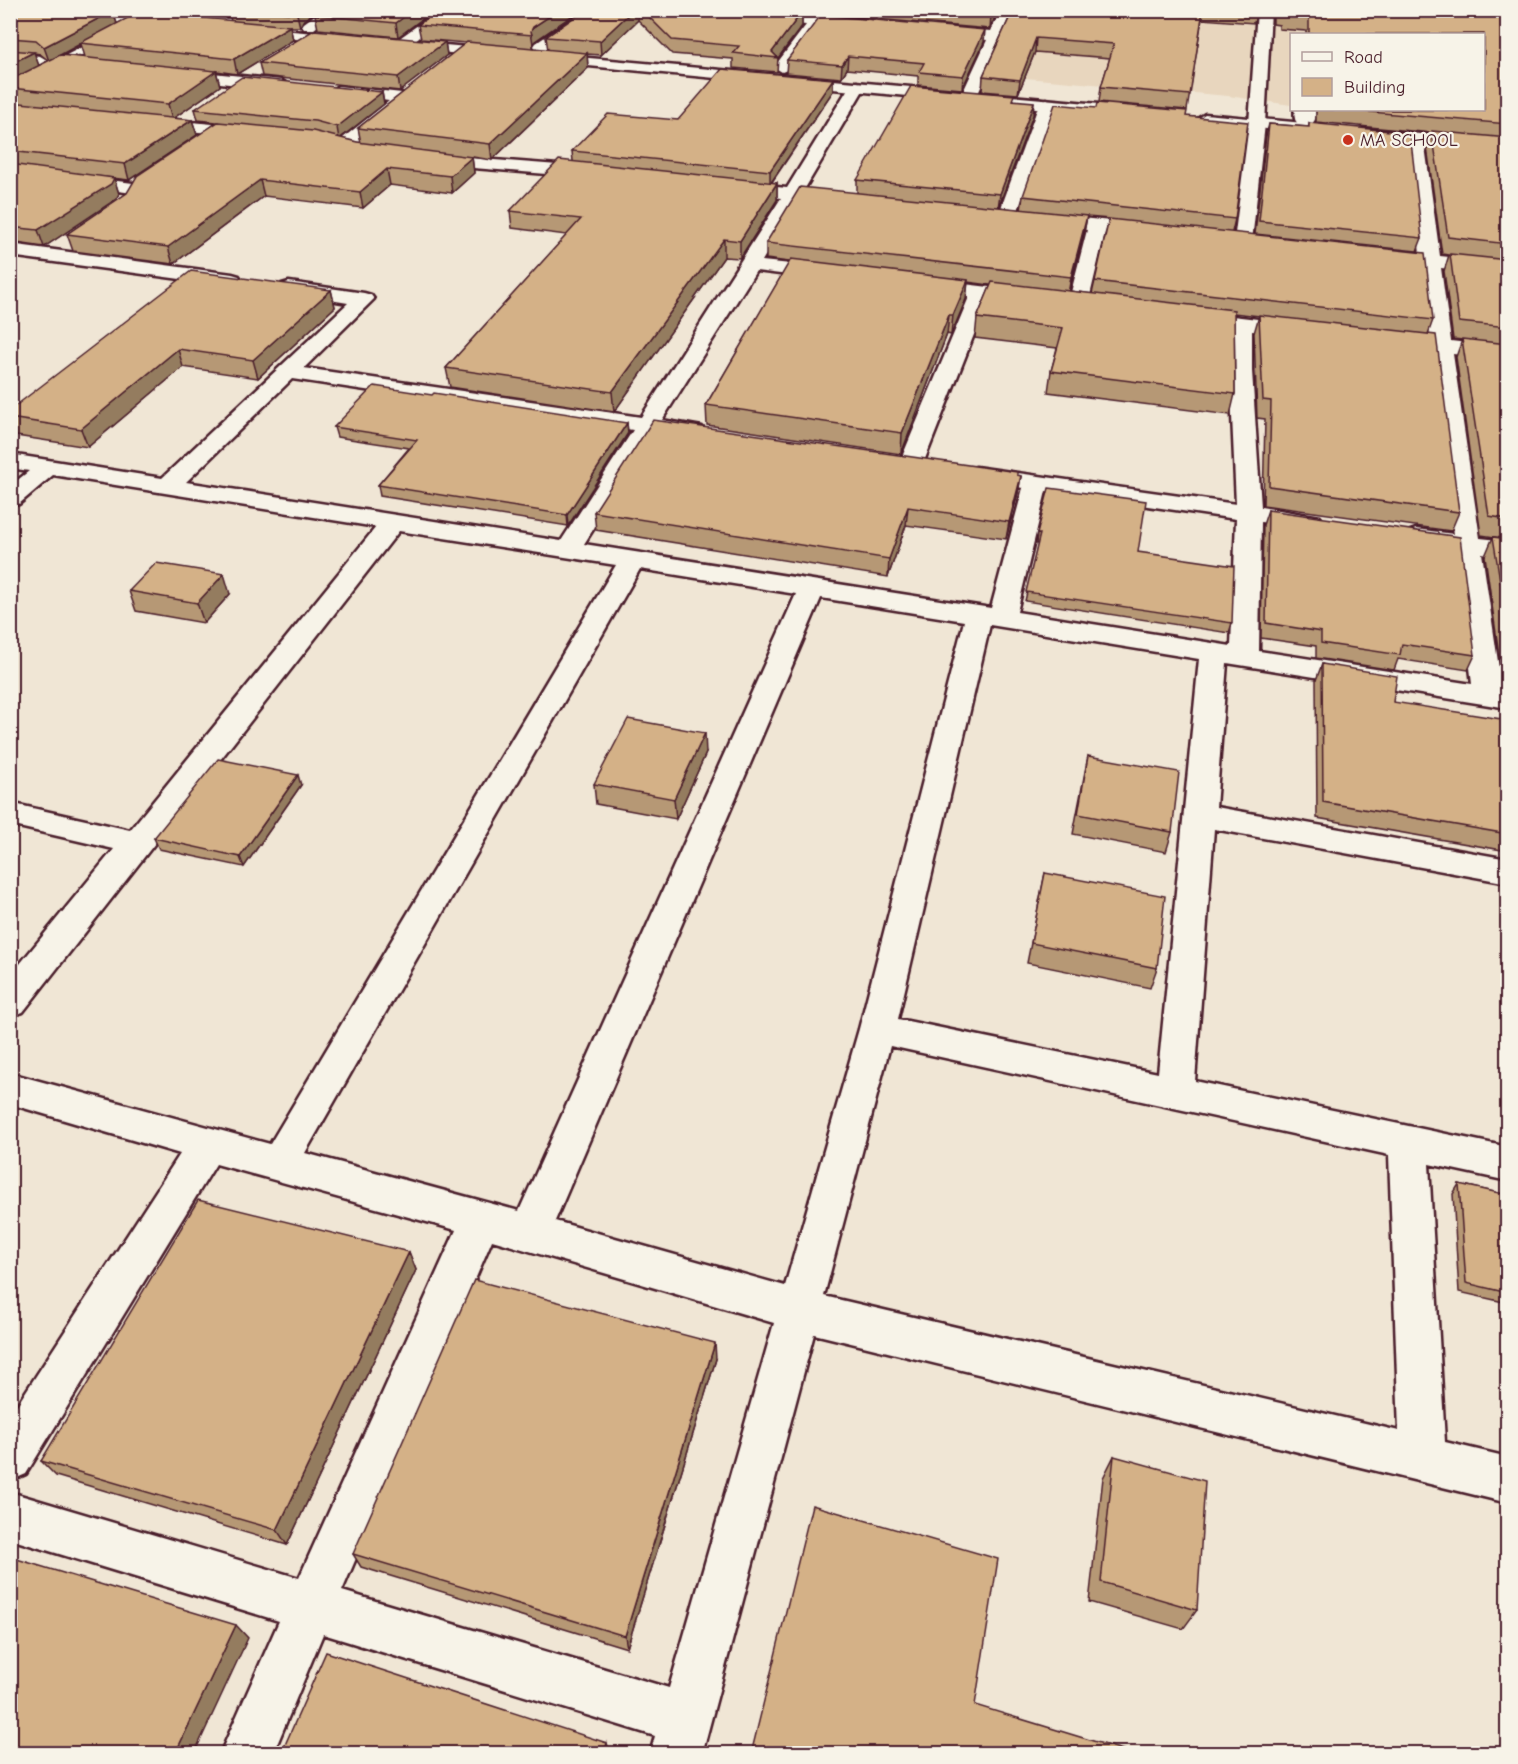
<svg xmlns="http://www.w3.org/2000/svg" width="1518" height="1764" viewBox="0 0 1518 1764" font-family="'Comic Neue',sans-serif">
<style>
.built{fill:#e8d6be}
.lines{fill:none;stroke-linecap:round;stroke-linejoin:round}
.lane-casing{stroke:#4a1f2b;stroke-width:26}
.street-casing{stroke:#4a1f2b;stroke-width:5}
.secondary-casing{stroke:#4a1f2b;stroke-width:5}
.lane{stroke:#f7f3e8;stroke-width:21}
.street{fill:#f7f3e8;fill-rule:evenodd}
.secondary{fill:#f7f3e8;fill-rule:evenodd}
.wall{fill:#b69874;stroke:#4a1f2b;stroke-width:1.5;fill-rule:evenodd}
.shaded-wall{fill:#947c5e;stroke:#4a1f2b;stroke-width:1.5}
.building{fill:#d4b187;stroke:#4a1f2b;stroke-width:1.5}
.poi-dot{fill:#c8321e;stroke:#f7f3e8;stroke-width:2}
.labels{text-anchor:middle;stroke-width:4.5;stroke-linejoin:round;paint-order:stroke}
.far-poi-label{font-size:18px;fill:#4a1f2b;stroke:#f7f3e8;text-anchor:start}
</style>
<rect width="100%" height="100%" fill="#f0e6d5"/>
<filter id="ink" filterUnits="userSpaceOnUse"><feTurbulence type="fractalNoise" baseFrequency=".0167" numOctaves="2"/><feDisplacementMap in="SourceGraphic" scale="12" xChannelSelector="R" yChannelSelector="G"/><feConvolveMatrix kernelMatrix="1 2 1 2 8 2 1 2 1" color-interpolation-filters="sRGB"/></filter>
<g filter="url(#ink)">
<polygon class="built" points="1020,11 1412,11 1416,34 1292,34 1291,105 1228,96 991,75"/>
<g class="lines">
<defs>
<polyline id="lane" points="1305,110 1305,116"/>
<g id="street">
<polygon points="322,10 339,10 314,29 304,29 302,26 304,23"/>
<polygon points="439,10 456,10 404,48 394,48 392,45 394,42"/>
<polygon points="585,10 602,10 546,49 536,49 534,46 536,43"/>
<polygon points="681,10 742,10 812,17 817,10 831,10 825,18 860,21 867,25 860,29 820,26 787,70 782,72 774,67 806,25 688,14"/>
<polygon points="1001,10 1015,10 977,96 975,99 963,99 961,96 987,40 938,35 931,31 938,27 991,31"/>
<polygon points="1257,10 1271,10 1265,124 1252,241 1250,245 1236,245 1234,241 1249,124"/>
<polygon points="10,53 40,56 47,60 40,64 10,62"/>
<polygon points="174,69 281,80 289,85 281,90 169,77 166,74"/>
<path d="M857 82 865 87 804 190 846 195 849 199 846 203 840 204 798 200 762 261 829 268 836 270 839 274 836 278 829 280 756 271 662 420 702 427 706 432 702 437 694 439 654 433 584 544 991 608 1023 488 968 479 964 474 968 469 976 467 1236 504 1230 371 1231 328 1183 321 1180 317 1183 313 1190 311 1300 324 1307 326 1310 330 1307 334 1300 336 1252 331V371L1261 507 1320 517 1324 522 1320 527 1311 530 1261 522 1259 651 1472 684 1456 550 1407 542 1403 537 1407 532 1416 529 1454 534 1431 351 1386 344 1382 340 1386 336 1393 334 1430 338 1422 266 1374 260 1371 256 1374 252 1381 250 1420 254 1408 139 1410 135 1416 134 1424 139 1440 256 1508 263V275L1441 268 1451 341 1508 348V360L1453 354 1480 538 1508 541V557L1482 553 1502 689 1508 690V708L1227 663 1216 807 1508 859V883L1214 829 1195 1081 1508 1147V1181L1429 1164 1445 1442 1508 1457V1503L814 1334 702 1754H650L655 1736 323 1634 273 1754H220L279 1621 10 1539V1492L299 1578 456 1230 216 1164 26 1474 10 1481V1416L180 1154 10 1104V1073L270 1144 616 565 399 531 23 1012 10 1016V976L114 849 10 825V803L130 830 376 527 53 475 19 504 10 506V486L29 471 10 468V454L162 478 348 303 282 292 279 288 282 284 289 282 364 293 371 295 374 299 304 368 641 417 781 198 734 193 728 192 725 188 728 184 734 183 787 188 849 87ZM292 379 633 430 561 541 186 482ZM1046 491 1236 519 1231 646 1017 612ZM640 569 796 594 519 1211 305 1153ZM821 598 964 621 859 1029 785 1286 555 1221ZM990 625 1199 659 1158 1073 898 1019ZM890 1046 1389 1155 1399 1431 824 1296ZM492 1240 774 1323 669 1688 342 1591Z"/>
<polygon points="338,86 402,93 410,98 408,101 399,102 401,105 399,108 350,150 344,151 336,146 338,142 389,101 332,94 330,91"/>
<polygon points="1047,99 1055,104 1016,216 1013,220 1001,220 998,216 1039,104"/>
<polygon points="150,118 254,128 262,133 254,138 144,126 142,123 144,120"/>
<polygon points="429,155 596,168 602,169 605,173 602,177 596,178 423,164 420,160 423,156"/>
<polygon points="10,167 133,183 139,184 142,188 139,192 133,193 10,177"/>
<polygon points="1041,214 1151,225 1158,227 1160,231 1158,235 1151,237 1105,232 1088,304 1085,308 1071,308 1068,304 1087,230 1034,224 1032,220 1034,216"/>
<polygon points="10,244 232,274 239,276 242,280 239,284 232,286 10,256"/>
<polygon points="922,279 1032,292 1039,294 1042,298 1039,302 1032,304 988,299 923,464 919,469 911,471 903,469 899,464 969,297 915,289 912,285 915,281"/>
</g>
<g id="secondary">
<polygon points="28,10 80,10 170,20 177,24 170,28 35,14"/>
<polygon points="176,10 275,19 282,23 275,27 168,18 161,14 165,10"/>
<polygon points="121,27 126,28 128,31 126,34 10,96 10,84"/>
<polygon points="249,27 347,36 354,40 347,44 244,34 242,31 244,28"/>
<polygon points="401,41 1099,104 1107,109 1099,114 396,48 394,45"/>
<polygon points="1205,114 1315,124 1323,129 1315,134 1199,122 1197,119"/>
<polygon points="1366,129 1508,142 1508,152 1360,138 1358,134 1360,130"/>
</g>
</defs>
<use href="#lane" class="lane-casing"/>
<use href="#street" class="street-casing"/>
<use href="#secondary" class="secondary-casing"/>
<use href="#lane" class="lane"/>
<use href="#street" class="street"/>
<use href="#secondary" class="secondary"/>
</g>
<g class="wall">
<path d="M10 10 113 11 117 24 139 13 115 10H221L212 19 231 21 228 10H317L303 21 300 27H290L293 40 237 74 216 71 220 86 174 118 192 120 197 135 129 180 95 176 114 178 119 194 116 199 44 247 10 242ZM81 44 85 57 60 55ZM34 53 40 54 49 61 39 66Z"/>
<polygon points="322,10 434,10 398,37 318,29 315,15"/>
<polygon points="580,10 535,41 533,44 533,48 548,50 546,37 585,10 814,10 811,14 802,13 802,26 778,58 777,72 733,68 733,59 672,54 638,20 601,55 587,54 588,68 492,160 472,157 474,173 452,193 390,185 363,208 264,196 173,264 73,251 67,234 127,193 217,122 198,120 195,109 382,92 384,104 340,138 361,143 358,128 466,43 421,39 418,25"/>
<polygon points="830,10 998,10 990,29 830,15"/>
<polygon points="1013,10 1257,10 1254,23 1202,19 1187,110 1099,102 1101,87 1110,58 1035,52 1018,94 982,91 983,76"/>
<polygon points="1273,10 1508,10 1508,539 1481,535 1456,357 1462,340 1453,339 1444,271 1449,255 1442,254 1427,147 1432,133 1316,122 1316,110 1484,110 1484,34 1306,34 1306,31 1279,29 1279,25 1273,24"/>
<polygon points="445,42 447,55 400,91 262,76 259,63"/>
<polygon points="984,42 962,89 918,85 918,76 847,69 841,78 786,73 787,60"/>
<polygon points="833,79 833,91 772,182 777,183 777,200 740,258 724,257 614,412 450,387 446,368 567,235 512,228 510,211 573,161 572,151 678,120"/>
<path d="M1013 100 1033 115 999 207 1021 210 1023 196 1186 116 1235 219 1232 232 1433 320 1428 334 1459 512 1451 531 1263 505 1265 419 1257 418 1254 333 1259 316 1234 313 1235 394 1230 415 1048 392 1051 371 1057 348 975 338 977 318 991 285 968 282 966 299 951 335 947 334 901 454 707 425 706 405 790 262 766 259V243L857 193V180ZM1087 217 1109 219 1092 294 1069 291 1084 232Z"/>
<polygon points="1309,123 1422,238 1417,251 1255,234 1266,136 1269,124 1309,127"/>
<polygon points="331,290 335,307 258,378 183,367 88,447 10,435 10,410"/>
<polygon points="627,423 628,433 568,526 380,496 378,485 409,448 337,437 334,427"/>
<polygon points="1017,475 1021,476 1018,493 1006,539 906,525 888,577 596,530 594,512"/>
<polygon points="1268,510 1475,655 1468,670 1398,659 1394,670 1316,658 1316,646 1261,638 1263,525"/>
<polygon points="1037,534 1138,552 1232,623 1229,633 1025,601 1038,544 1036,544"/>
<polygon points="1493,537 1508,539 1508,676 1502,675 1485,556"/>
<polygon points="129,591 230,594 204,623 136,611"/>
<polygon points="1322,664 1393,702 1508,765 1508,851 1317,818 1316,680"/>
<polygon points="706,753 676,819 596,804 594,784"/>
<polygon points="1088,756 1172,832 1166,852 1073,834"/>
<polygon points="301,785 244,867 159,849 154,838"/>
<polygon points="1045,873 1157,968 1150,988 1027,963"/>
<polygon points="1459,1184 1508,1195 1508,1303 1459,1292 1453,1194"/>
<polygon points="409,1252 416,1270 287,1545 56,1476 41,1461"/>
<polygon points="716,1359 627,1648 361,1567 353,1554"/>
<polygon points="1114,1456 1197,1610 1183,1629 1089,1602 1103,1478"/>
</g>
<g class="shaded-wall">
<polygon points="210,10 221,10 212,19"/>
<polygon points="299,10 317,10 303,21 300,27 297,14"/>
<polygon points="413,10 434,10 398,37 396,23"/>
<polygon points="559,10 580,10 535,41 533,44 531,31 533,27"/>
<polygon points="633,10 638,10 638,20 601,55 600,41"/>
<polygon points="993,10 998,10 990,29 991,15"/>
<polygon points="113,11 117,24 49,61 44,47"/>
<polygon points="802,12 802,26 778,58 772,52"/>
<polygon points="290,26 293,40 237,74 234,59"/>
<polygon points="985,30 984,42 962,89 963,76"/>
<polygon points="1036,38 1035,52 1018,94 1020,80"/>
<polygon points="445,42 447,55 400,91 398,77"/>
<polygon points="34,52 39,66 10,81 10,64"/>
<polygon points="587,53 588,68 492,160 490,144"/>
<polygon points="848,56 847,69 841,78 842,65"/>
<polygon points="216,71 220,86 172,119 168,104"/>
<polygon points="833,79 833,91 770,184 770,171"/>
<polygon points="382,92 384,104 339,139 337,127"/>
<polygon points="1034,102 1033,115 998,208 1000,194"/>
<polygon points="192,120 197,135 129,180 125,164"/>
<polygon points="472,157 474,173 452,193 450,176"/>
<polygon points="387,169 390,185 363,208 360,192"/>
<polygon points="114,178 119,194 116,199 44,247 38,230"/>
<polygon points="260,180 264,196 173,264 168,247"/>
<polygon points="777,183 777,200 740,258 740,241"/>
<polygon points="1087,216 1084,232 1068,294 1071,277"/>
<polygon points="724,239 724,257 614,412 612,392"/>
<polygon points="968,280 966,299 951,335 953,315"/>
<polygon points="331,290 335,307 258,378 253,360"/>
<polygon points="949,315 947,334 901,454 902,433"/>
<polygon points="178,349 183,367 88,447 81,429"/>
<polygon points="627,423 628,433 568,526 567,515"/>
<polygon points="1021,476 1018,493 1006,539 1009,522"/>
<polygon points="908,507 906,525 888,577 889,559"/>
<polygon points="224,574 230,594 204,623 197,603"/>
<polygon points="705,733 706,753 676,819 674,799"/>
<polygon points="298,775 301,785 244,867 240,857"/>
<polygon points="409,1252 416,1270 287,1545 277,1530"/>
<polygon points="715,1343 716,1359 627,1648 625,1636"/>
<polygon points="236,1625 248,1638 194,1754 175,1754"/>
<polygon points="607,1743 610,1753 604,1754"/>
</g>
<g class="building">
<polygon points="10,10 109,10 113,11 44,47 36,40 10,38"/>
<polygon points="261,10 299,10 297,14"/>
<polygon points="322,10 413,10 396,23 315,15"/>
<polygon points="439,10 559,10 533,27 531,31 532,35 418,25"/>
<polygon points="585,10 633,10 600,41 546,37"/>
<polygon points="642,10 780,10 802,12 772,52 778,58 733,53 739,46 672,40"/>
<polygon points="937,10 993,10 991,15"/>
<polygon points="1013,10 1203,10 1190,95 1101,87 1114,44 1036,38 1020,80 983,76"/>
<polygon points="1508,10 1508,124 1348,110 1484,110 1484,34 1309,34 1309,18 1282,15 1282,11 1276,11"/>
<polygon points="139,12 290,26 234,59 80,43"/>
<polygon points="821,15 985,30 963,76 919,72 924,63 848,56 842,65 787,60"/>
<polygon points="314,30 445,42 398,77 259,63"/>
<polygon points="467,42 587,53 490,144 358,128"/>
<polygon points="10,50 34,52 10,64"/>
<polygon points="60,55 216,71 168,104 10,88 10,80"/>
<polygon points="722,69 833,79 770,171 572,151 608,114 678,120"/>
<polygon points="242,77 382,92 337,127 315,121 195,109"/>
<polygon points="911,86 1014,95 1012,100 1034,102 1000,194 857,180"/>
<polygon points="10,102 192,120 125,164 10,151"/>
<polygon points="1097,103 1187,111 1186,116 1248,122 1235,219 1023,196 1055,104 1096,108"/>
<polygon points="218,122 313,131 357,142 472,157 450,176 387,169 360,192 260,180 168,247 67,234 127,193 137,176"/>
<polygon points="1309,123 1410,133 1422,238 1259,221 1269,124 1309,127"/>
<polygon points="1432,131 1508,138 1508,244 1448,237"/>
<polygon points="559,160 777,183 740,241 724,239 612,392 446,368 581,219 510,211"/>
<polygon points="10,164 114,178 111,184 38,230 10,227"/>
<polygon points="800,187 1087,216 1071,277 766,243"/>
<polygon points="1109,219 1425,253 1433,320 1095,281"/>
<polygon points="1450,254 1508,260 1508,327 1459,322"/>
<polygon points="791,259 968,280 953,315 949,315 902,433 706,405"/>
<polygon points="191,271 331,290 253,360 178,349 81,429 10,418 10,410"/>
<polygon points="992,282 1234,310 1235,394 1051,371 1063,328 977,318"/>
<polygon points="1259,315 1436,335 1459,512 1269,486 1271,401 1263,400"/>
<polygon points="1462,339 1508,344 1508,519 1489,516"/>
<polygon points="374,386 432,395 434,393 627,423 567,515 378,485 417,440 334,427"/>
<polygon points="653,420 1017,472 1017,475 1021,476 1009,522 908,507 889,559 594,512"/>
<polygon points="1049,488 1146,501 1138,552 1234,566 1232,623 1026,592 1040,534 1037,534"/>
<polygon points="1268,510 1460,537 1475,655 1402,644 1400,655 1321,643 1321,632 1266,623"/>
<polygon points="1493,537 1508,539 1508,630"/>
<polygon points="156,563 224,574 197,603 129,591"/>
<polygon points="1322,664 1397,676 1393,702 1501,719 1508,765 1508,834 1323,802"/>
<polygon points="628,719 705,733 674,799 594,784"/>
<polygon points="1088,756 1179,772 1172,832 1078,814"/>
<polygon points="218,759 298,775 240,857 154,838"/>
<polygon points="1045,873 1165,896 1157,968 1031,943"/>
<polygon points="1459,1184 1508,1195 1508,1293 1466,1283"/>
<polygon points="198,1200 409,1252 277,1530 41,1461"/>
<polygon points="474,1280 715,1343 625,1636 353,1554"/>
<polygon points="1114,1456 1205,1481 1197,1610 1101,1582"/>
<polygon points="812,1505 998,1559 975,1705 1136,1754 751,1754"/>
<polygon points="10,1557 236,1625 175,1754 10,1754"/>
<polygon points="326,1652 607,1743 604,1754 281,1754"/>
</g>
</g>
<circle class="poi-dot" cx="1348" cy="140" r="6"/>
<g class="labels">
<g class="far-poi-label">
<text x="1360" y="146">MA SCHOOL</text>
</g>
</g>
<rect width="1518" height="1764" fill="none" stroke="#f7f3e8" stroke-width="36"/>
<rect x="18" y="18" width="1482" height="1728" fill="none" stroke="#4a1f2b" stroke-width="2" filter="url(#ink)"/>
<rect x="1290" y="33" width="195" height="78" fill="#f7f3e8" stroke="#b29e9c" stroke-width="1.5"/>
<rect x="1302" y="52" width="30" height="9" fill="#f7f3e8" stroke="#b29e9c" stroke-width="1.5"/>
<text x="1344" y="63" font-size="18" fill="#4a1f2b">Road</text>
<rect x="1302" y="78" width="30" height="18" fill="#d4b187" stroke="#b29e9c" stroke-width="1.5"/>
<text x="1344" y="93" font-size="18" fill="#4a1f2b">Building</text>
</svg>
